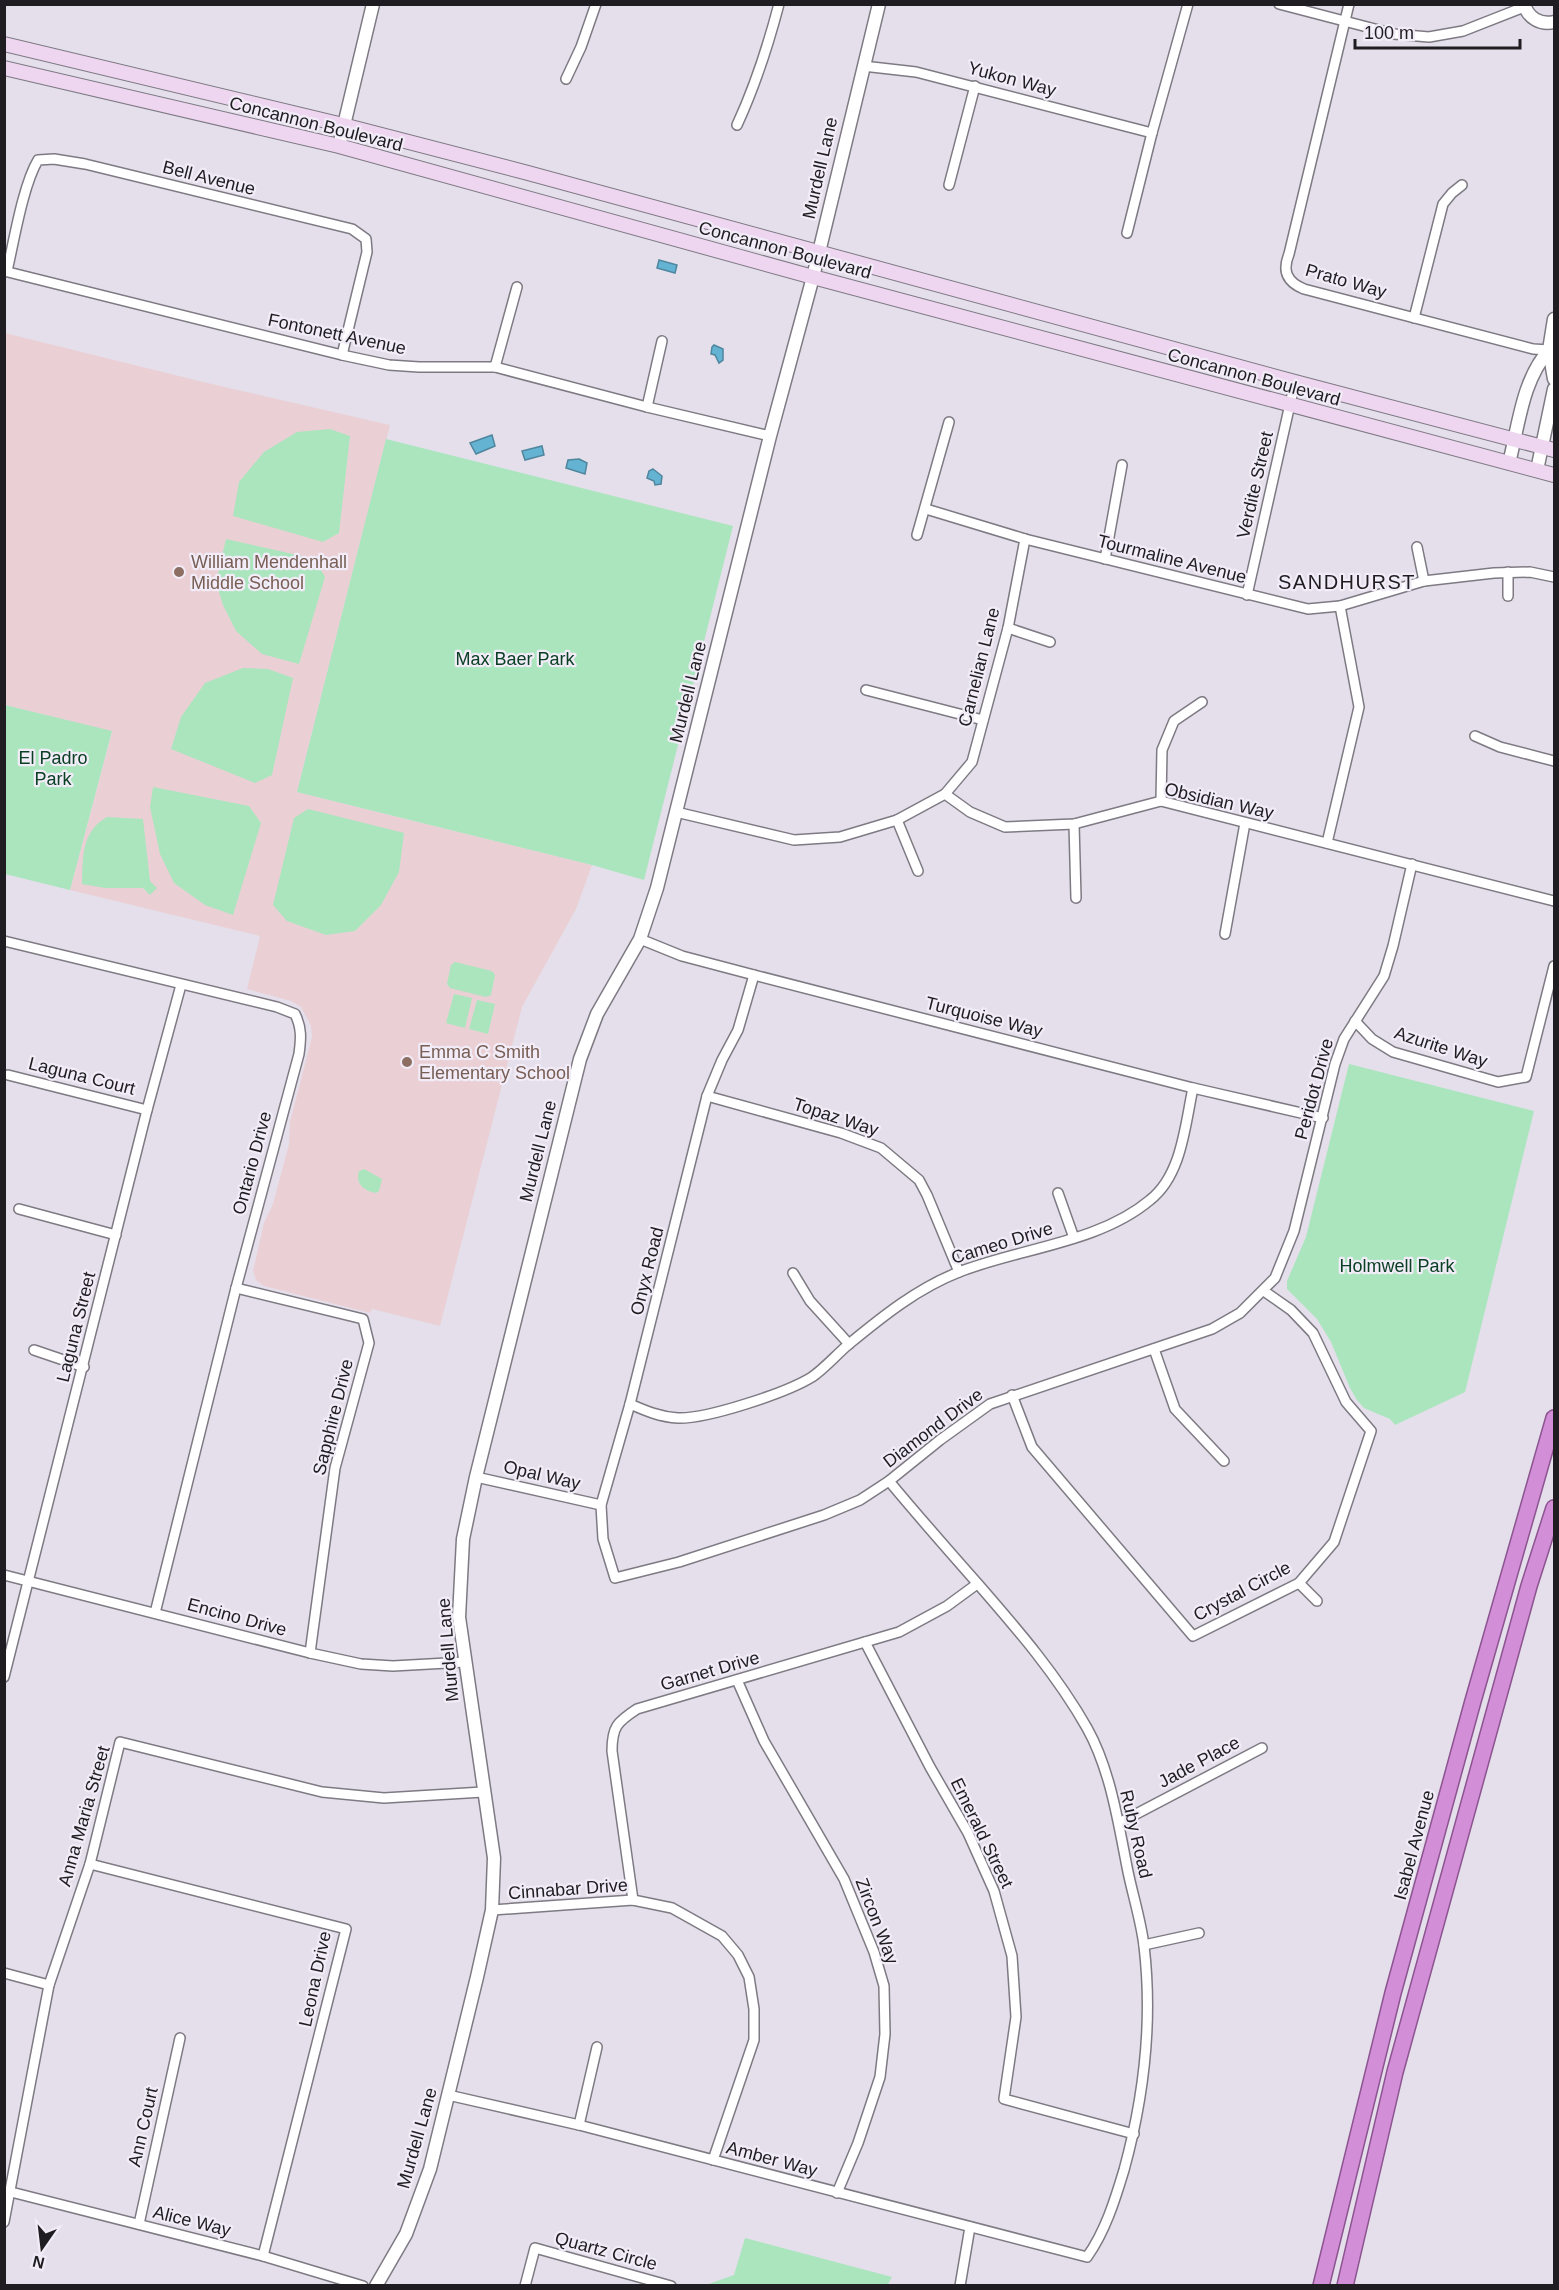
<svg xmlns="http://www.w3.org/2000/svg" width="1559" height="2290" viewBox="0 0 1559 2290" font-family="Arial,sans-serif">
<style>
.education{fill:#ead0d5}
.green{fill:#aae5be}
.water{fill:#64b3d3;stroke:#4f869e;stroke-width:1.5}
.lines{fill:none;stroke-linecap:round;stroke-linejoin:round}
.minor-casing{stroke:#7e7a83;stroke-width:12}
.tertiary-casing{stroke:#7e7a83;stroke-width:15}
.secondary-casing{stroke:#7e7a83;stroke-width:16}
.trunk-casing{stroke:#8c5490;stroke-width:18}
.minor{stroke:#fff;stroke-width:9}
.tertiary{stroke:#fff;stroke-width:12}
.secondary{stroke:#eed5f0;stroke-width:14}
.trunk{stroke:#d28ed6;stroke-width:15}
.education-dot{fill:#8d6e63;stroke:#f1ecf7;stroke-width:2}
.labels{text-anchor:middle;stroke-width:4.5;stroke-linejoin:round;paint-order:stroke}
.street-label{font-size:18px;fill:#1f1d21;stroke:#f1ecf7}
.education-label{font-size:18px;fill:#785e54;stroke:#f1ecf7;text-anchor:start}
.park-label{font-size:18px;fill:#0b4024;stroke:#f1ecf7}
.neighbourhood-label{font-size:20px;letter-spacing:1.5px;fill:#1f1d21;stroke:#f1ecf7}
</style>
<rect width="100%" height="100%" fill="#e4dfea"/>
<polygon class="education" points="5,333 199,381 390,425 297,792 592,865 576,909 522,1007 440,1326 372,1309 370,1313 264,1286 256,1280 253,1271 264,1223 273,1204 289,1144 290,1122 312,1037 311,1026 301,1007 291,1001 247,989 260,936 70,890 112,732 5,705"/>
<g class="green">
<polygon points="330,429 350,436 339,533 323,542 233,516 239,482 264,452 297,432"/>
<polygon points="386,439 733,526 644,880 592,865 297,792"/>
<polygon points="226,539 315,559 325,577 299,664 262,654 236,631 223,605 216,582"/>
<polygon points="243,668 268,669 293,678 272,775 255,783 171,749 181,717 205,683"/>
<polygon points="5,705 112,731 70,890 5,874"/>
<polygon points="153,787 249,806 261,823 233,915 205,905 174,883 160,854 150,807"/>
<polygon points="308,809 404,833 399,872 381,905 355,931 326,935 287,921 273,905 294,818"/>
<path d="M107 817 143 819 150 881 157 888 150 895 143 888H105L82 884C83 857 81 832 107 817Z"/>
<polygon points="455,962 492,971 495,975 491,995 486,997 450,988 447,984 451,965"/>
<polygon points="454,994 472,998 465,1028 446,1023"/>
<polygon points="477,1000 495,1004 488,1034 469,1029"/>
<polygon points="1349,1064 1534,1111 1465,1392 1395,1425 1390,1419 1364,1408 1357,1400 1350,1388 1331,1342 1317,1319 1287,1289 1287,1281 1306,1237"/>
<path d="M364 1169 382 1179 379 1191 376 1193C365 1191 355 1185 359 1171Z"/>
<polygon points="745,2238 892,2277 887,2286 706,2285 734,2275"/>
</g>
<g class="water">
<polygon points="659,260 677,265 675,273 657,268"/>
<polygon points="714,345 723,349 723,360 719,363 715,355 711,354 712,347"/>
<polygon points="492,435 495,446 476,454 470,443"/>
<polygon points="542,446 544,455 525,460 522,451"/>
<polygon points="579,459 587,463 585,474 566,468 568,460"/>
<polygon points="653,469 662,476 661,484 655,485 654,481 647,478 649,471"/>
</g>
<g class="lines">
<defs>
<g id="minor">
<polyline points="1279,4 1394,34 1429,37 1463,31 1524,7"/>
<path d="M1349 4 1289 254C1282 271 1287 282 1304 289L1533 349 1549 350"/>
<polyline points="863,66 916,72 1152,133"/>
<polyline points="566,79 581,47 596,4"/>
<path d="M737 125C755 86 768 46 779 4"/>
<polyline points="949,185 975,86"/>
<polyline points="1127,233 1152,133 1188,4"/>
<polyline points="4,271 342,355 389,365 419,367 495,367 647,407 770,436"/>
<path d="M7 271C14 241 23 185 38 160L54 159 85 164 352 229 366 239 367 252 342 355"/>
<polyline points="1414,318 1443,204 1452,193 1462,185"/>
<polyline points="495,367 517,287"/>
<polyline points="647,407 662,341"/>
<polyline points="926,509 1025,539 1308,609 1340,606 1424,581 1494,573 1530,572 1554,577"/>
<polyline points="917,535 949,422"/>
<polyline points="1417,547 1424,581"/>
<polyline points="1105,559 1122,465"/>
<polyline points="1508,572 1508,596"/>
<polyline points="1247,595 1295,382"/>
<polyline points="1008,628 1050,642"/>
<polyline points="866,690 983,720"/>
<polyline points="1475,736 1500,747 1554,761"/>
<polyline points="945,794 972,762 1008,628 1025,539"/>
<polyline points="1161,801 1162,750 1174,721 1202,702"/>
<polyline points="676,812 794,840 840,837 897,820 945,794 970,812 1005,827 1074,824 1161,801 1554,901"/>
<polyline points="897,820 918,871"/>
<polyline points="1074,824 1076,898"/>
<polyline points="1327,843 1359,707 1340,606"/>
<polyline points="1225,934 1245,823"/>
<polyline points="640,939 682,956 754,975 1193,1088 1323,1118"/>
<path d="M4 941 277 1007 295 1014C302 1028 301 1039 299 1054L236 1288 155 1613"/>
<polyline points="754,975 738,1030 722,1060 707,1096 630,1404 601,1505 603,1539 615,1578 679,1562 824,1515 860,1500 889,1481 940,1440 990,1404 1212,1329 1240,1313 1275,1278 1294,1231 1335,1064 1344,1039 1384,976 1393,946 1412,864"/>
<polyline points="1355,1021 1372,1039 1393,1052 1498,1082 1526,1077 1554,966"/>
<polyline points="8,1075 147,1110"/>
<polyline points="707,1096 841,1133 881,1148 919,1180 927,1195 959,1272"/>
<polyline points="1058,1193 1074,1238"/>
<polyline points="19,1209 116,1235"/>
<polyline points="793,1273 810,1301 849,1344"/>
<polyline points="236,1288 363,1319 369,1343 335,1468 310,1653"/>
<polyline points="1154,1349 1175,1409 1224,1461"/>
<polyline points="34,1350 84,1367"/>
<polyline points="1012,1395 1032,1447 1193,1636 1299,1583 1334,1542 1371,1431 1346,1402 1313,1333 1291,1310 1264,1291"/>
<path d="M630 1404C646 1411 660 1417 678 1418 707 1419 786 1393 812 1377 825 1368 837 1354 849 1344 883 1316 918 1288 959 1272 1020 1248 1099 1243 1150 1200 1182 1175 1185 1125 1193 1088"/>
<polyline points="476,1477 601,1505"/>
<polyline points="4,1575 310,1653 361,1664 393,1666 465,1662"/>
<polyline points="1299,1583 1317,1601"/>
<polyline points="865,1642 930,1767 968,1833 994,1891 1012,1956 1016,2017 1004,2099 1134,2134"/>
<polyline points="4,1677 147,1110 181,985"/>
<polyline points="737,1680 764,1741 844,1879 874,1952 884,1986 885,2034 880,2077 858,2143 837,2193"/>
<polyline points="1119,1823 1262,1748"/>
<polyline points="90,1864 346,1929 263,2256"/>
<path d="M633 1900 612 1751C612 1727 617 1722 637 1709L899 1632 947 1606 977 1584"/>
<polyline points="492,1910 633,1900 672,1908 722,1936 738,1955 749,1977 754,2009 754,2040 713,2160"/>
<polyline points="1144,1945 1199,1933"/>
<polyline points="4,1973 49,1985"/>
<path d="M448 2095 579 2125 1087 2257C1105 2232 1115 2200 1124 2170 1144 2097 1153 2022 1144 1946 1141 1920 1132 1893 1127 1867 1118 1821 1110 1769 1087 1728 1057 1675 1018 1630 978 1584 948 1550 918 1516 889 1481"/>
<polyline points="579,2125 597,2047"/>
<polyline points="11,2192 263,2256 363,2286"/>
<polyline points="4,2222 49,1985 90,1864 120,1742 322,1792 384,1798 483,1792"/>
<polyline points="139,2224 180,2038"/>
<polyline points="525,2286 535,2248 671,2286"/>
<polyline points="960,2286 970,2227"/>
</g>
<g id="tertiary">
<path d="M1524 4C1528 18 1540 25 1554 22"/>
<polyline points="339,146 373,4"/>
<polyline points="1554,319 1549,350 1554,379"/>
<path d="M1509 463C1519 424 1522 381 1549 350"/>
<polyline points="1537,470 1554,389"/>
<polyline points="376,2286 406,2234 430,2169 477,1977 492,1910 494,1858 459,1617 463,1539 476,1477 580,1059 597,1014 640,939 657,888 770,436 813,277 879,4"/>
</g>
<g id="secondary">
<polyline points="4,44 343,125 528,173 1295,382 1554,450"/>
<polyline points="4,68 339,146 813,277 1554,475"/>
</g>
<g id="trunk">
<polyline points="1321,2286 1393,1993 1473,1701 1554,1418"/>
<polyline points="1345,2286 1395,2072 1529,1586 1554,1508"/>
</g>
</defs>
<use href="#minor" class="minor-casing"/>
<use href="#tertiary" class="tertiary-casing"/>
<use href="#secondary" class="secondary-casing"/>
<use href="#trunk" class="trunk-casing"/>
<use href="#minor" class="minor"/>
<use href="#tertiary" class="tertiary"/>
<use href="#secondary" class="secondary"/>
<use href="#trunk" class="trunk"/>
</g>
<g class="education-dot">
<circle cx="179" cy="572" r="6"/>
<circle cx="407" cy="1062" r="6"/>
</g>
<g class="labels">
<g class="street-label">
<text transform="translate(1012 79) rotate(15)" y="6">Yukon Way</text>
<text transform="translate(316 124) rotate(14)" y="6">Concannon Boulevard</text>
<text transform="translate(820 168) rotate(-77)" y="6">Murdell Lane</text>
<text transform="translate(209 178) rotate(14)" y="6">Bell Avenue</text>
<text transform="translate(785 250) rotate(15)" y="6">Concannon Boulevard</text>
<text transform="translate(1346 281) rotate(16)" y="6">Prato Way</text>
<text transform="translate(337 334) rotate(12)" y="6">Fontonett Avenue</text>
<text transform="translate(1254 377) rotate(15)" y="6">Concannon Boulevard</text>
<text transform="translate(1255 485) rotate(-77)" y="6">Verdite Street</text>
<text transform="translate(1172 559) rotate(14)" y="6">Tourmaline Avenue</text>
<text transform="translate(979 667) rotate(-76)" y="6">Carnelian Lane</text>
<text transform="translate(688 692) rotate(-76)" y="6">Murdell Lane</text>
<text transform="translate(1219 801) rotate(13)" y="6">Obsidian Way</text>
<text transform="translate(984 1017) rotate(14)" y="6">Turquoise Way</text>
<text transform="translate(1441 1047) rotate(18)" y="6">Azurite Way</text>
<text transform="translate(82 1076) rotate(14)" y="6">Laguna Court</text>
<text transform="translate(1314 1089) rotate(-75)" y="6">Peridot Drive</text>
<text transform="translate(836 1117) rotate(18)" y="6">Topaz Way</text>
<text transform="translate(538 1151) rotate(-76)" y="6">Murdell Lane</text>
<text transform="translate(252 1163) rotate(-75)" y="6">Ontario Drive</text>
<text transform="translate(1002 1243) rotate(-17)" y="6">Cameo Drive</text>
<text transform="translate(647 1271) rotate(-76)" y="6">Onyx Road</text>
<text transform="translate(76 1327) rotate(-76)" y="6">Laguna Street</text>
<text transform="translate(333 1417) rotate(-76)" y="6">Sapphire Drive</text>
<text transform="translate(933 1428) rotate(-37)" y="6">Diamond Drive</text>
<text transform="translate(542 1475) rotate(13)" y="6">Opal Way</text>
<text transform="translate(1242 1591) rotate(-28)" y="6">Crystal Circle</text>
<text transform="translate(237 1617) rotate(15)" y="6">Encino Drive</text>
<text transform="translate(448 1650) rotate(-95)" y="6">Murdell Lane</text>
<text transform="translate(710 1671) rotate(-16)" y="6">Garnet Drive</text>
<text transform="translate(1199 1762) rotate(-28)" y="6">Jade Place</text>
<text transform="translate(84 1816) rotate(-74)" y="6">Anna Maria Street</text>
<text transform="translate(982 1833) rotate(64)" y="6">Emerald Street</text>
<text transform="translate(1136 1834) rotate(77)" y="6">Ruby Road</text>
<text transform="translate(1414 1845) rotate(-75)" y="6">Isabel Avenue</text>
<text transform="translate(568 1889) rotate(-4)" y="6">Cinnabar Drive</text>
<text transform="translate(877 1921) rotate(69)" y="6">Zircon Way</text>
<text transform="translate(315 1979) rotate(-78)" y="6">Leona Drive</text>
<text transform="translate(143 2127) rotate(-77)" y="6">Ann Court</text>
<text transform="translate(417 2138) rotate(-74)" y="6">Murdell Lane</text>
<text transform="translate(772 2159) rotate(15)" y="6">Amber Way</text>
<text transform="translate(192 2221) rotate(14)" y="6">Alice Way</text>
<text transform="translate(606 2251) rotate(15)" y="6">Quartz Circle</text>
</g>
<g class="education-label">
<text x="191" y="568">William Mendenhall<tspan x="191" dy="21">Middle School</tspan></text>
<text x="419" y="1058">Emma C Smith<tspan x="419" dy="21">Elementary School</tspan></text>
</g>
<g class="park-label">
<text x="515" y="665">Max Baer Park</text>
<text x="53" y="764">El Padro<tspan x="53" dy="21">Park</tspan></text>
<text x="1397" y="1272">Holmwell Park</text>
</g>
<g class="neighbourhood-label">
<text x="1347" y="589">SANDHURST</text>
</g>
</g>
<rect width="1559" height="2290" fill="none" stroke="#1f1d21" stroke-width="12"/>
<g transform="translate(42 2248) rotate(194)" stroke="#f1ecf7" stroke-width="4.5" paint-order="stroke">
<path d="M0-4.5L10 22L0 15L-10 22Z" fill="#1f1d21"/>
<text y="-9" font-size="16" font-weight="bold" text-anchor="middle" fill="#1f1d21">N</text>
</g>
<path d="M1355 39v9h165v-9" fill="none" stroke="#1f1d21" stroke-width="3"/>
<text x="1364" y="39" font-size="18" fill="#1f1d21" stroke="#f1ecf7" stroke-width="4.5" paint-order="stroke">100 m</text>
</svg>
